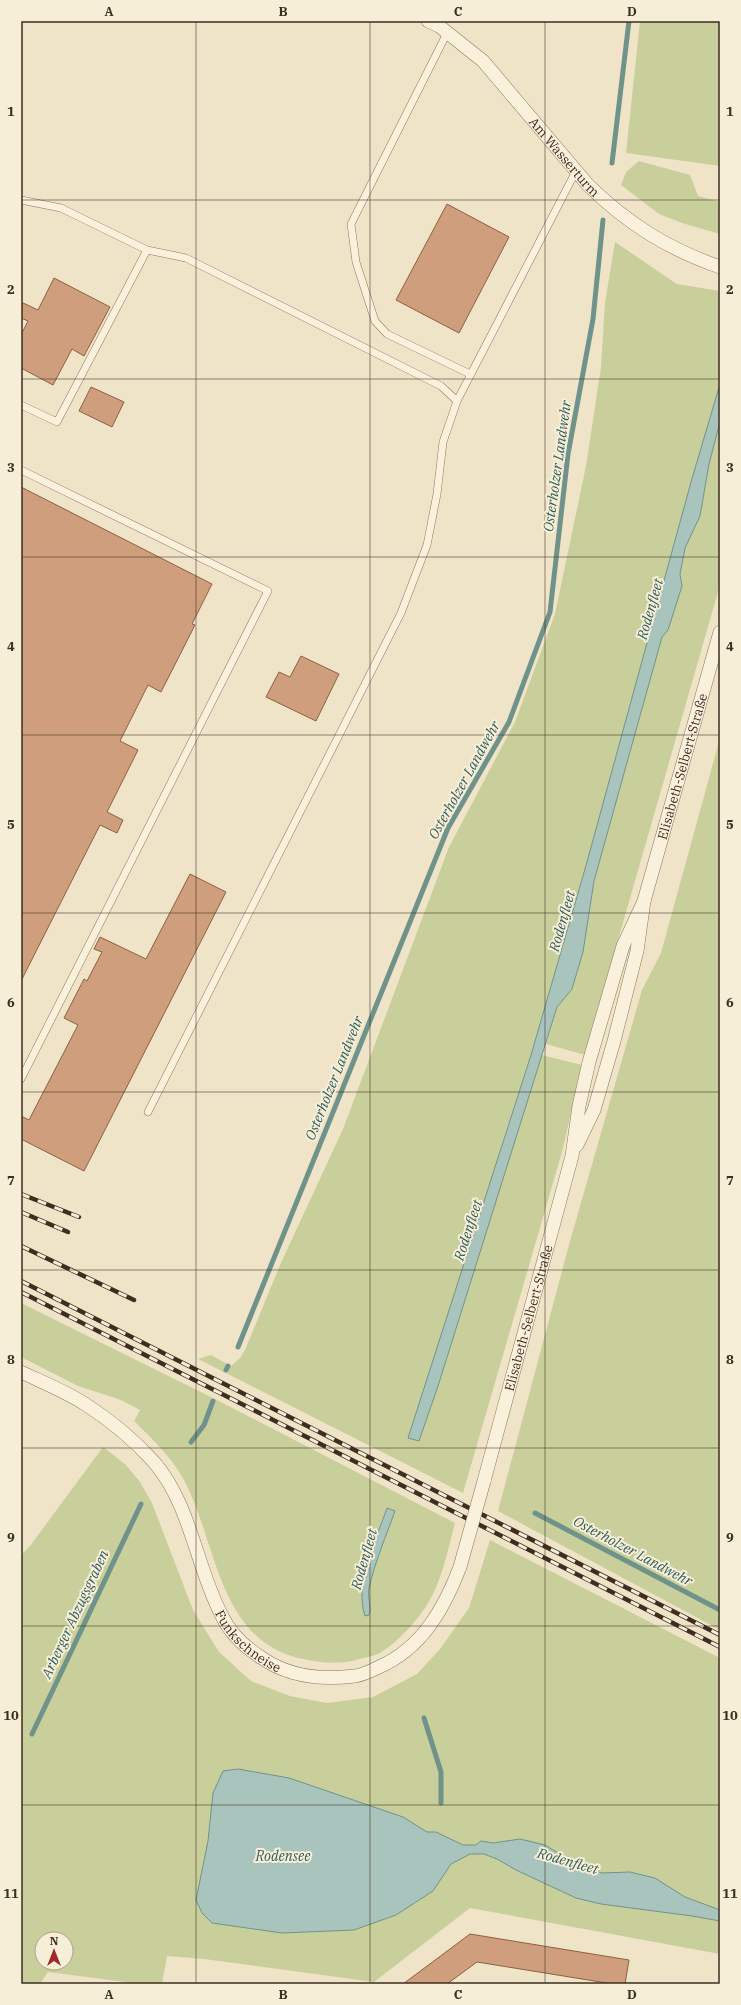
<svg xmlns="http://www.w3.org/2000/svg" width="741" height="2005" viewBox="0 0 741 2005" font-family="'IBM Plex Serif',serif">
<style>
.green{fill:#c9cf9b;fill-rule:evenodd}
.water{fill:#a9c4bc;stroke:#6f938a}
.lines{fill:none;stroke-linecap:round;stroke-linejoin:round}
.stream{stroke:#6f938a;stroke-width:5}
.building{fill:#cf9f7d;stroke:#8d5f41}
.lane-casing{stroke:#8d765c;stroke-width:8}
.street-casing{stroke:#8d765c;stroke-width:14}
.lane{stroke:#faf1dc;stroke-width:7}
.street{stroke:#faf1dc;stroke-width:13}
.rail-casing{stroke:#3d2e20;stroke-width:4.5}
.rail{stroke:#f7eed8;stroke-width:3;stroke-dasharray:9;stroke-linecap:butt}
.street-bridge-casing{stroke:#8d765c;stroke-width:14;stroke-linecap:butt}
.street-bridge{stroke:#faf1dc;stroke-width:13}
.grid{fill:none;stroke:#3d2e20;stroke-width:1;stroke-opacity:0.55}
.labels{text-anchor:middle;stroke-width:4;stroke-linejoin:round;paint-order:stroke}
.street-label{font-size:13px;fill:#3d2e20;stroke:#f7eed8}
.water-label{font-size:14px;font-style:italic;fill:#2f5d5a;stroke:#f7eed8}
.neatline{fill:none;stroke:#3d2e20;stroke-width:1.5}
.grid-label{font-size:13px;text-anchor:middle;font-weight:bold;fill:#3d2e20}
</style>
<rect width="100%" height="100%" fill="#f0e4c8"/>
<g class="green">
<polygon points="640,21 720,21 720,166 626,153"/>
<polygon points="639,161 690,175 698,196 720,202 720,234 682,223 659,214 621,185 626,172"/>
<polygon points="615,242 677,284 720,291 720,384 691,482 587,862 531,1055 504,1137 419,1441 438,1386 542,1055 582,1065 562,1152 463,1493 198,1359 211,1355 231,1366 240,1358 245,1350 280,1265 343,1129 449,847 515,722 555,614 586,466 601,367 605,303"/>
<polygon points="720,422 720,585 585,1055 546,1044 557,1007 572,989 583,952 594,881 662,637 668,630 682,586 680,574 685,548 700,516 709,464"/>
<polygon points="720,738 720,1630 498,1511 570,1241 642,990 661,953"/>
<path d="M21 1303 219 1401 455 1523C449 1545 444 1571 434 1592 423 1615 402 1639 380 1653 374 1656 367 1657 360 1659 341 1665 322 1663 303 1659 221 1642 218 1552 188 1488 176 1461 154 1441 134 1421L140 1410 121 1400 78 1386 21 1357Z"/>
<path d="M103 1447 125 1464 140 1482 152 1503 193 1610 219 1652 251 1681 290 1696 327 1703 373 1697 417 1674 440 1649 469 1608 490 1540 720 1658V1910L685 1897 655 1878 630 1872 602 1873 579 1866 562 1854 520 1839 493 1843 481 1841 484 1854 497 1859 516 1870 576 1898 601 1904 692 1916 720 1921V1954L470 1908 374 1982 204 1959 167 1956 162 1984H140L48 1972 40 1984H21V1555L30 1546ZM42 1939H66V1963H42Z"/>
</g>
<g class="water">
<polygon points="720,384 720,422 709,464 700,516 685,548 680,574 682,586 668,630 662,637 594,881 583,952 572,989 557,1007 438,1386 419,1441 408,1438 531,1055 587,862 691,482"/>
<path d="M387 1508 395 1511C386 1536 375 1562 369 1588 367 1597 372 1607 369 1615L365 1616C354 1583 376 1540 387 1508Z"/>
<polygon points="238,1769 289,1778 403,1817 427,1832 436,1832 463,1845 476,1845 481,1841 493,1843 520,1839 545,1845 579,1866 602,1873 630,1872 655,1878 685,1897 720,1910 720,1921 692,1916 601,1904 576,1898 516,1870 497,1859 484,1854 470,1854 451,1864 433,1891 396,1915 354,1930 282,1933 212,1923 202,1913 196,1900 208,1841 213,1793 223,1771"/>
</g>
<g class="lines">
<g class="stream">
<polyline points="612,163 629,21"/>
<polyline points="238,1347 448,828 509,722 550,612 568,454 593,319 603,220"/>
<polyline points="226,1370 228,1366"/>
<polyline points="191,1442 204,1425 213,1401"/>
<polyline points="535,1513 720,1610"/>
<polyline points="424,1718 441,1772 441,1803"/>
<polyline points="32,1734 141,1504"/>
</g>
</g>
<g class="building">
<polygon points="447,204 509,237 459,333 396,300"/>
<polygon points="54,278 110,307 84,356 72,349 53,385 21,368 21,335 28,321 21,318 21,302 38,310"/>
<polygon points="91,387 124,402 112,427 79,411"/>
<polygon points="21,487 212,584 192,624 195,625 161,692 148,685 120,741 138,750 107,812 123,820 117,833 100,825 21,981"/>
<polygon points="301,656 339,674 316,721 266,697 279,672 290,677"/>
<polygon points="190,874 226,892 84,1171 21,1139 21,1116 29,1120 78,1025 64,1018 84,979 87,981 102,952 94,949 100,937 146,959"/>
<polygon points="470,1934 629,1960 625,1984 613,1984 477,1962 447,1984 403,1984"/>
</g>
<g class="lines">
<defs>
<g id="lane">
<polyline points="447,33 351,224 356,262 375,321 387,334 470,374"/>
<polyline points="21,200 61,208 147,250 186,258 441,386 457,401"/>
<polyline points="21,405 57,422 147,250"/>
<polyline points="21,470 268,591 21,1079"/>
<polyline points="148,1112 401,613 427,545 437,494 443,442 457,401 576,171"/>
</g>
<g id="street">
<path id="s1" d="M428 21 439 26 483 61 588 185C628 224 668 249 720 267"/>
<path id="s2" d="M577 1145 594 1110 614 1041 637 951 644 901 720 632"/>
<path id="s3" d="M21 1372C42 1382 65 1391 85 1404 110 1420 134 1440 154 1462 191 1505 196 1567 222 1616 230 1633 246 1648 262 1658 289 1677 322 1680 355 1676 363 1675 371 1671 379 1667 422 1648 444 1609 460 1567"/>
<path id="s4" d="M484 1481 572 1156 579 1106 589 1062 623 946 644 901"/>
</g>
</defs>
<use href="#lane" class="lane-casing"/>
<use href="#street" class="street-casing"/>
<use href="#lane" class="lane"/>
<use href="#street" class="street"/>
<defs>
<g id="rail">
<polyline points="21,1194 79,1217"/>
<polyline points="21,1212 68,1232"/>
<polyline points="21,1246 134,1300"/>
<polyline points="21,1281 720,1635"/>
<polyline points="21,1292 720,1647"/>
</g>
</defs>
<use href="#rail" class="rail-casing"/>
<use href="#rail" class="rail"/>
<defs>
<polyline id="street-bridge" points="460,1567 484,1481"/>
</defs>
<use href="#street-bridge" class="street-bridge-casing"/>
<use href="#street-bridge" class="street-bridge"/>
</g>
<path class="grid" d="M196 21V1984M370 21V1984M545 21V1984M21 200H720M21 379H720M21 557H720M21 735H720M21 913H720M21 1092H720M21 1270H720M21 1448H720M21 1626H720M21 1805H720"/>
<g class="labels">
<g class="street-label">
<text dy="5" stroke="none"><textPath href="#s1" startOffset="194">Am Wasserturm</textPath></text>
<text dy="5" stroke="none"><textPath href="#s2" startOffset="394">Elisabeth-Selbert-Straße</textPath></text>
<text dy="5" stroke="none"><textPath href="#s4" startOffset="169">Elisabeth-Selbert-Straße</textPath></text>
<text dy="5" stroke="none"><textPath href="#s3" startOffset="368">Funkschneise</textPath></text>
</g>
<g class="water-label">
<text transform="translate(557 466) rotate(-82)" y="5">Osterholzer Landwehr</text>
<text transform="translate(650 609) rotate(-74)" y="5">Rodenfleet</text>
<text transform="translate(464 780) rotate(-61)" y="5">Osterholzer Landwehr</text>
<text transform="translate(562 921) rotate(-74)" y="5">Rodenfleet</text>
<text transform="translate(334 1078) rotate(-68)" y="5">Osterholzer Landwehr</text>
<text transform="translate(468 1230) rotate(-72)" y="5">Rodenfleet</text>
<text transform="translate(633 1551) rotate(28)" y="5">Osterholzer Landwehr</text>
<text transform="translate(364 1559) rotate(-74)" y="5">Rodenfleet</text>
<text transform="translate(75 1614) rotate(-65)" y="5">Arberger Abzugsgraben</text>
<text x="283" y="1861">Rodensee</text>
<text transform="translate(568 1861) rotate(16)" y="5">Rodenfleet</text>
</g>
</g>
<rect width="741" height="2005" fill="none" stroke="#f7eed8" stroke-width="44"/>
<g transform="translate(54 1951)"><circle r="19" fill="#f7eed8" stroke="#ada18e"/>
<path d="M0-3L7 15L0 10L-7 15Z" fill="#9e2a2b"/>
<text y="-6" font-size="11" font-weight="bold" text-anchor="middle" fill="#3d2e20">N</text>
</g>
<rect x="22" y="22" width="697" height="1961" class="neatline"/>
<g class="grid-label">
<text x="109" y="16">A</text>
<text x="283" y="16">B</text>
<text x="458" y="16">C</text>
<text x="632" y="16">D</text>
<text x="11" y="116">1</text>
<text x="730" y="116">1</text>
<text x="11" y="294">2</text>
<text x="730" y="294">2</text>
<text x="11" y="472">3</text>
<text x="730" y="472">3</text>
<text x="11" y="651">4</text>
<text x="730" y="651">4</text>
<text x="11" y="829">5</text>
<text x="730" y="829">5</text>
<text x="11" y="1007">6</text>
<text x="730" y="1007">6</text>
<text x="11" y="1185">7</text>
<text x="730" y="1185">7</text>
<text x="11" y="1364">8</text>
<text x="730" y="1364">8</text>
<text x="11" y="1542">9</text>
<text x="730" y="1542">9</text>
<text x="11" y="1720">10</text>
<text x="730" y="1720">10</text>
<text x="11" y="1898">11</text>
<text x="730" y="1898">11</text>
<text x="109" y="1999">A</text>
<text x="283" y="1999">B</text>
<text x="458" y="1999">C</text>
<text x="632" y="1999">D</text>
</g>
</svg>
